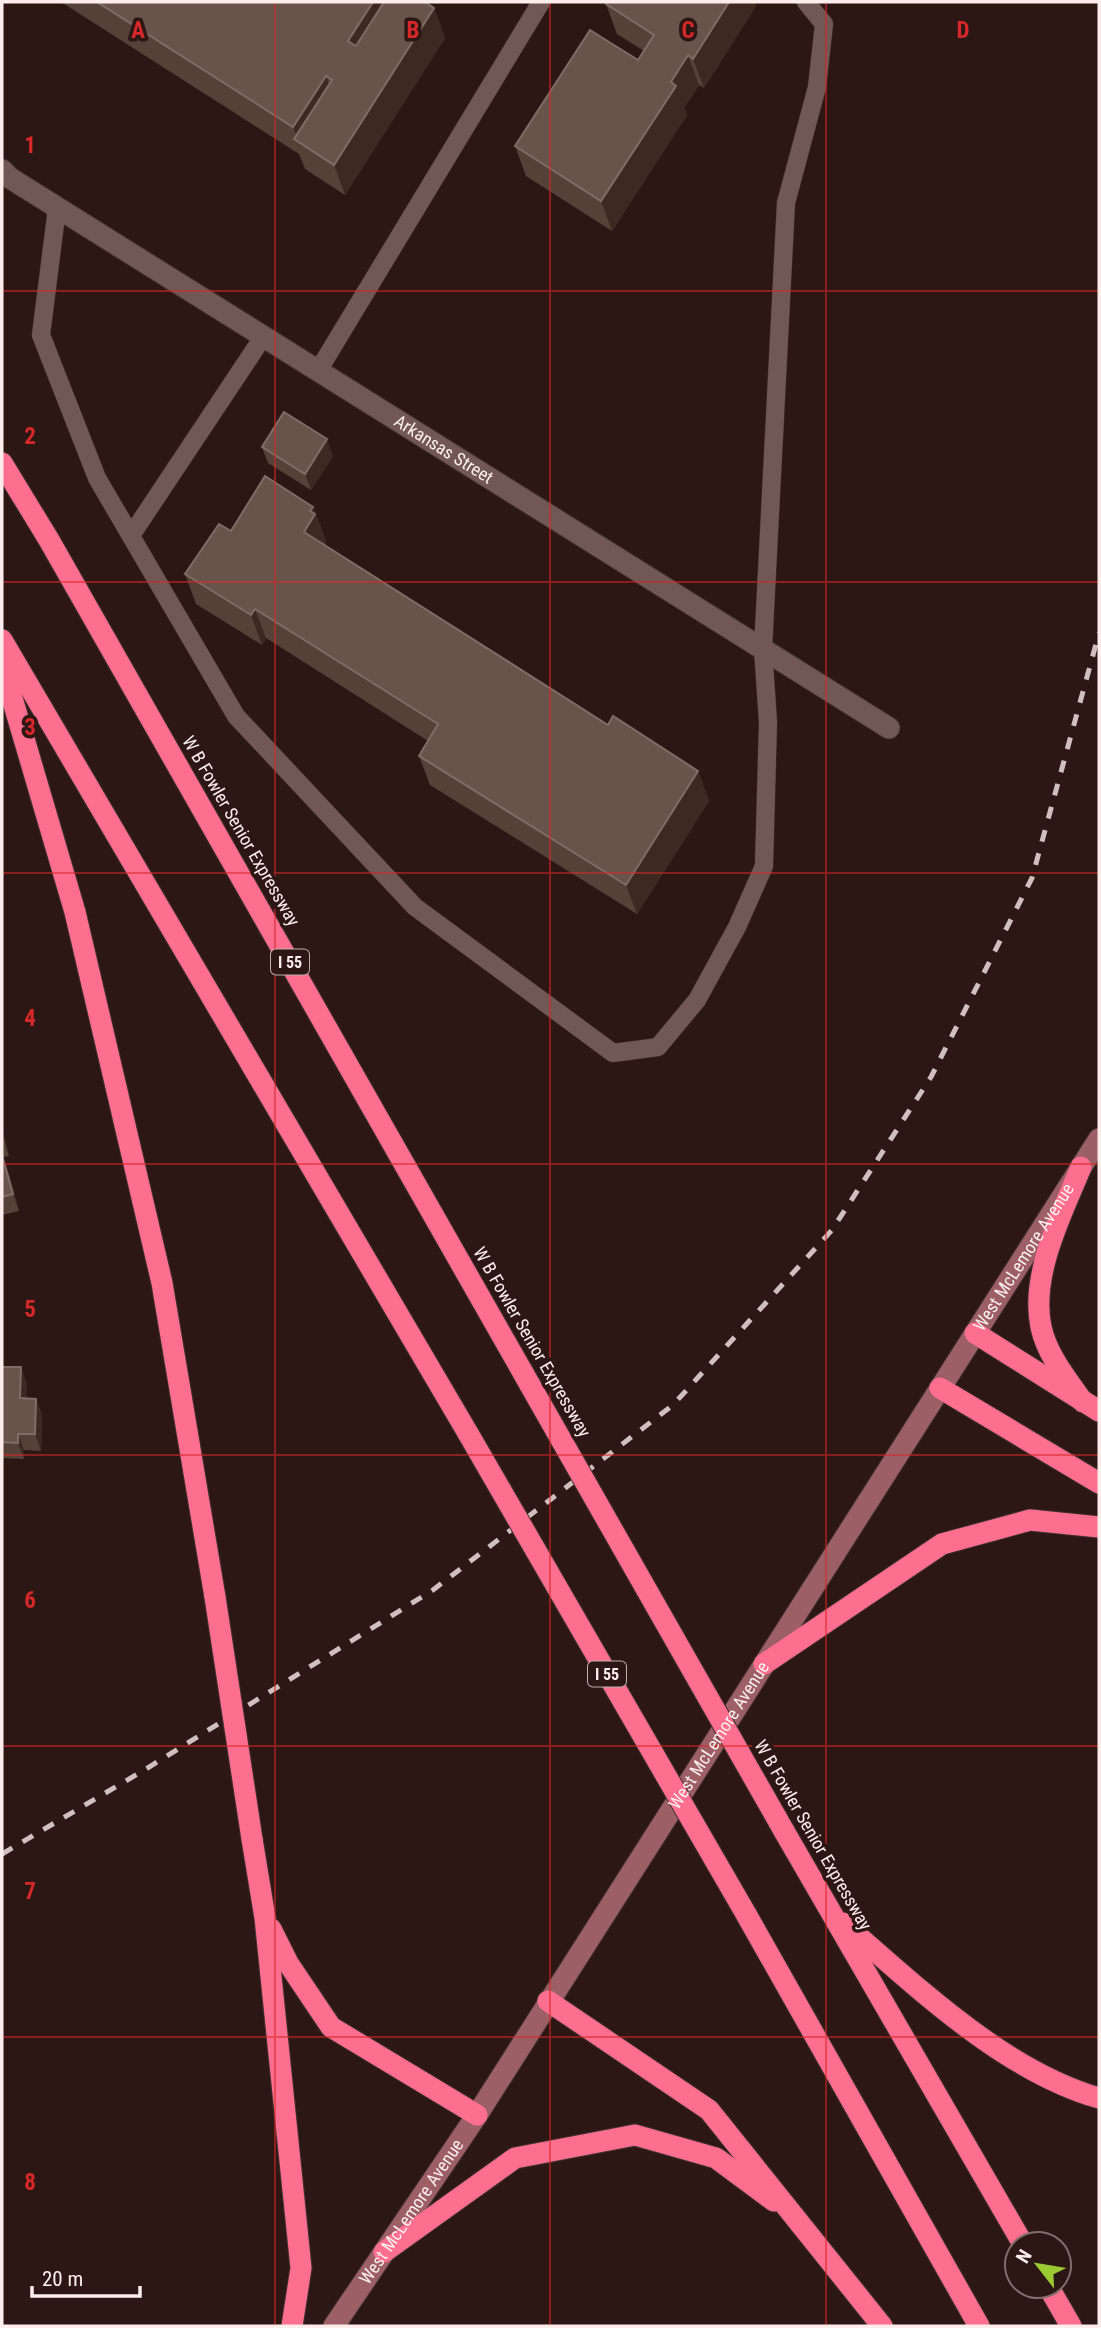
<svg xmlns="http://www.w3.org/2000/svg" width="1101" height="2328" viewBox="0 0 1101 2328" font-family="'Roboto Condensed',sans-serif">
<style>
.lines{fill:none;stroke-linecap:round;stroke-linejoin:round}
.lane-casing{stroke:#433231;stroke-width:19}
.street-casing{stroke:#433231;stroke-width:23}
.secondary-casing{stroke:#433231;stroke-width:23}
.highway-casing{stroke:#433231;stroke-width:23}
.lane{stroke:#725855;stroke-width:18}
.street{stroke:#725855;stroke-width:21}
.secondary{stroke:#9c5f66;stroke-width:21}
.highway{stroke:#fe6e8f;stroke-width:21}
.rail{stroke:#d1bfbd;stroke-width:5;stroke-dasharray:12 12;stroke-linecap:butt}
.highway-bridge-casing{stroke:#433231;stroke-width:23;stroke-linecap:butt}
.highway-bridge{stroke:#fe6e8f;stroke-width:21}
.wall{fill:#564138}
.shaded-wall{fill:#3e2822}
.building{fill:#68544b;stroke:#7f6c64;stroke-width:2}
.grid{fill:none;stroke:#d62828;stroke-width:2;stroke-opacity:0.55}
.labels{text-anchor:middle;stroke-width:7;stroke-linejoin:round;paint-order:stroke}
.shield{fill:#2d1715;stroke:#bfaeab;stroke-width:2}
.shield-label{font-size:16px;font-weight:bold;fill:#feeeeb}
.street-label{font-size:18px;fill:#feeeeb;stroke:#2d1715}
.grid-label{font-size:23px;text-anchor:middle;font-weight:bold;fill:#d62828;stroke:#2d1715;stroke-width:7;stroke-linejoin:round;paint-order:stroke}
</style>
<rect width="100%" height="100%" fill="#2d1715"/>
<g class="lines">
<defs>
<g id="lane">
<polyline points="57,208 41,335 97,478 236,716 415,907 613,1053 658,1047 697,1000 737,927 764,866 768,722 763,649 786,203 817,87 824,24 806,2"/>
<polyline points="318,371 541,2"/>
<polyline points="132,534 263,337"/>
</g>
<g id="street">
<path id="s1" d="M2 170 10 178 889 728"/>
</g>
<g id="secondary">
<path id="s2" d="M334 2326 477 2115 1099 1139"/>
</g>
<g id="highway">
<polyline points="2,463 49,540 530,1385"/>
<polyline points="2,640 469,1435"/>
<polyline points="2,664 75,912 162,1283 215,1597"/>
<path d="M1081 1167C1062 1214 1030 1274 1041 1327 1047 1355 1067 1379 1083 1402"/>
<polyline points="975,1333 1099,1411"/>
<polyline points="940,1388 1099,1483"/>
<polyline points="764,1664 942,1544 1030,1520 1099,1527"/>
<polyline points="784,1831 1023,2244"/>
<polyline points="252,1839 265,1918 301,2268 292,2326"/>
<polyline points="746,1914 979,2326"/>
<path d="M843 1923C917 1987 1004 2071 1099 2098"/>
<polyline points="271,1929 288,1963 331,2027 477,2115"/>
<polyline points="548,2001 709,2110 882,2326"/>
<polyline points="384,2252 515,2158 635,2135 716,2158 774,2201"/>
<polyline points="1048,2286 1071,2326"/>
</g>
</defs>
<use href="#lane" class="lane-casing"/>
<use href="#street" class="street-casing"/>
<use href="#secondary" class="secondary-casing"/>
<use href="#highway" class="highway-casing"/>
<use href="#lane" class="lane"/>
<use href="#street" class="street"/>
<use href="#secondary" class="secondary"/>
<use href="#highway" class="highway"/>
<polyline class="rail" points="2,1854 146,1769 433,1590 673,1405 832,1230 931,1077 1032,878 1099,633"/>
<defs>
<g id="highway-bridge">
<polyline points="530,1385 784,1831"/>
<polyline points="469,1435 746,1914"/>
<polyline points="215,1597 252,1839"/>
</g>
</defs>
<use href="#highway-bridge" class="highway-bridge-casing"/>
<use href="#highway-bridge" class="highway-bridge"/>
</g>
<g class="wall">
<polygon points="61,2 425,2 434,8 445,38 345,195 305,169 299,154"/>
<polygon points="607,2 754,2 756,6 704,88 699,85 684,108 687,115 612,231 526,176 515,146 638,60 644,51 617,34 606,4"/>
<polygon points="262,447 333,456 311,490 268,463"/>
<polygon points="313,507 324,536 326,543 325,545 608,725 698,771 709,801 637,914 430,785 419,756 428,741 266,638 262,645 196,604 185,574 231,531"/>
<polygon points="2,1129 9,1156 3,1157 8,1171 19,1211 2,1215"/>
<polygon points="2,1367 27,1384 26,1398 36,1399 42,1415 41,1451 24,1450 24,1459 2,1458"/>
</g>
<g class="shaded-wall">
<polygon points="373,2 389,2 359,71 348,41"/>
<polygon points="729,2 754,2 756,6 704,88 693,59"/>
<polygon points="434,8 445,38 345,195 334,165"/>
<polygon points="688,55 699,85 684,108 687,115 612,231 601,201"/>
<polygon points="326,76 337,105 299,143 293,127"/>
<polygon points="327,439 333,456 311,490 305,474"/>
<polygon points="313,507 326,543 314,562 304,532 310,511"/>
<polygon points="255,609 266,638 262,645 251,615"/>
<polygon points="698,771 709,801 637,914 626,885"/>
<polygon points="2,1129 9,1156 2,1134"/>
<polygon points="2,1155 8,1171 19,1211 13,1194"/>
<polygon points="21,1367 27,1384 26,1414 20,1398"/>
<polygon points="36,1399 42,1415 41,1451 35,1434"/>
<polygon points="18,1434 24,1450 24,1459 18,1443"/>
</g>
<g class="building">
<polygon points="97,2 373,2 348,41 356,46 384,2 425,2 434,8 334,165 294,139 332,80 326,76 293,127"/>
<polygon points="607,2 729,2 693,59 688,55 671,82 676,86 601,201 515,146 590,30 638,60 654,35 606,4"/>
<polygon points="284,412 327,439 305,474 262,447"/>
<polygon points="265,476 313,507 310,511 315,514 304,532 608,725 613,716 698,771 626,885 419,756 438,724 255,609 251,615 185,574 219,524 231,531"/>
<polygon points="2,1155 13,1194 2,1197"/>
<polygon points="2,1367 21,1367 20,1398 36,1399 35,1434 18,1434 18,1443 2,1442"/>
</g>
<path class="grid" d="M275 2V2326M550 2V2326M826 2V2326M2 291H1099M2 582H1099M2 873H1099M2 1164H1099M2 1455H1099M2 1746H1099M2 2037H1099"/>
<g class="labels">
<g class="shield">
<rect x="271" y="949.5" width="38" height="25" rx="5"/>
<rect x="588" y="1661.5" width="38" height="25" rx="5"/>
</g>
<g class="shield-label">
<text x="290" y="968">I 55</text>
<text x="607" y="1680">I 55</text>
</g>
<g class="street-label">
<text dy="6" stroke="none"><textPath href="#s1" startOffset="523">Arkansas Street</textPath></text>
<text transform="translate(241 831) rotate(60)" y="6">W B Fowler Senior Expressway</text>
<text dy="6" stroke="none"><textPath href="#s2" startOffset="1272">West McLemore Avenue</textPath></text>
<text transform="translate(532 1342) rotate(60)" y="6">W B Fowler Senior Expressway</text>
<text dy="6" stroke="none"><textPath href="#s2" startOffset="705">West McLemore Avenue</textPath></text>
<text transform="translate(813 1835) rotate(60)" y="6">W B Fowler Senior Expressway</text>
<text dy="6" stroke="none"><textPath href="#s2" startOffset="138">West McLemore Avenue</textPath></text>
</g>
</g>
<g class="grid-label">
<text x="138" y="38">A</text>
<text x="413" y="38">B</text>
<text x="688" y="38">C</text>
<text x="963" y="38">D</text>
<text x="30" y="153">1</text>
<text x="30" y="444">2</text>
<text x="30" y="735">3</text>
<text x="30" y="1026">4</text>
<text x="30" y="1317">5</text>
<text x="30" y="1608">6</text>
<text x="30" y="1899">7</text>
<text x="30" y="2190">8</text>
</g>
<rect width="1101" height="2328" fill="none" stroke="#feeeeb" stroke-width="7"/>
<g transform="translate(1038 2265) rotate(301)"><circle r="33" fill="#2d1715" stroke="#816d6b" stroke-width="2"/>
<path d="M0-5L12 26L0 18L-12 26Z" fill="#9cca32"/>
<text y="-10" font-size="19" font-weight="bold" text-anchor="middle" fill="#feeeeb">N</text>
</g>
<path d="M32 2286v10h108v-10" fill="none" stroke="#feeeeb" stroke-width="3.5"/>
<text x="42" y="2286" font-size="21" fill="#feeeeb" stroke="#2d1715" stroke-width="5" paint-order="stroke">20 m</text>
</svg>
